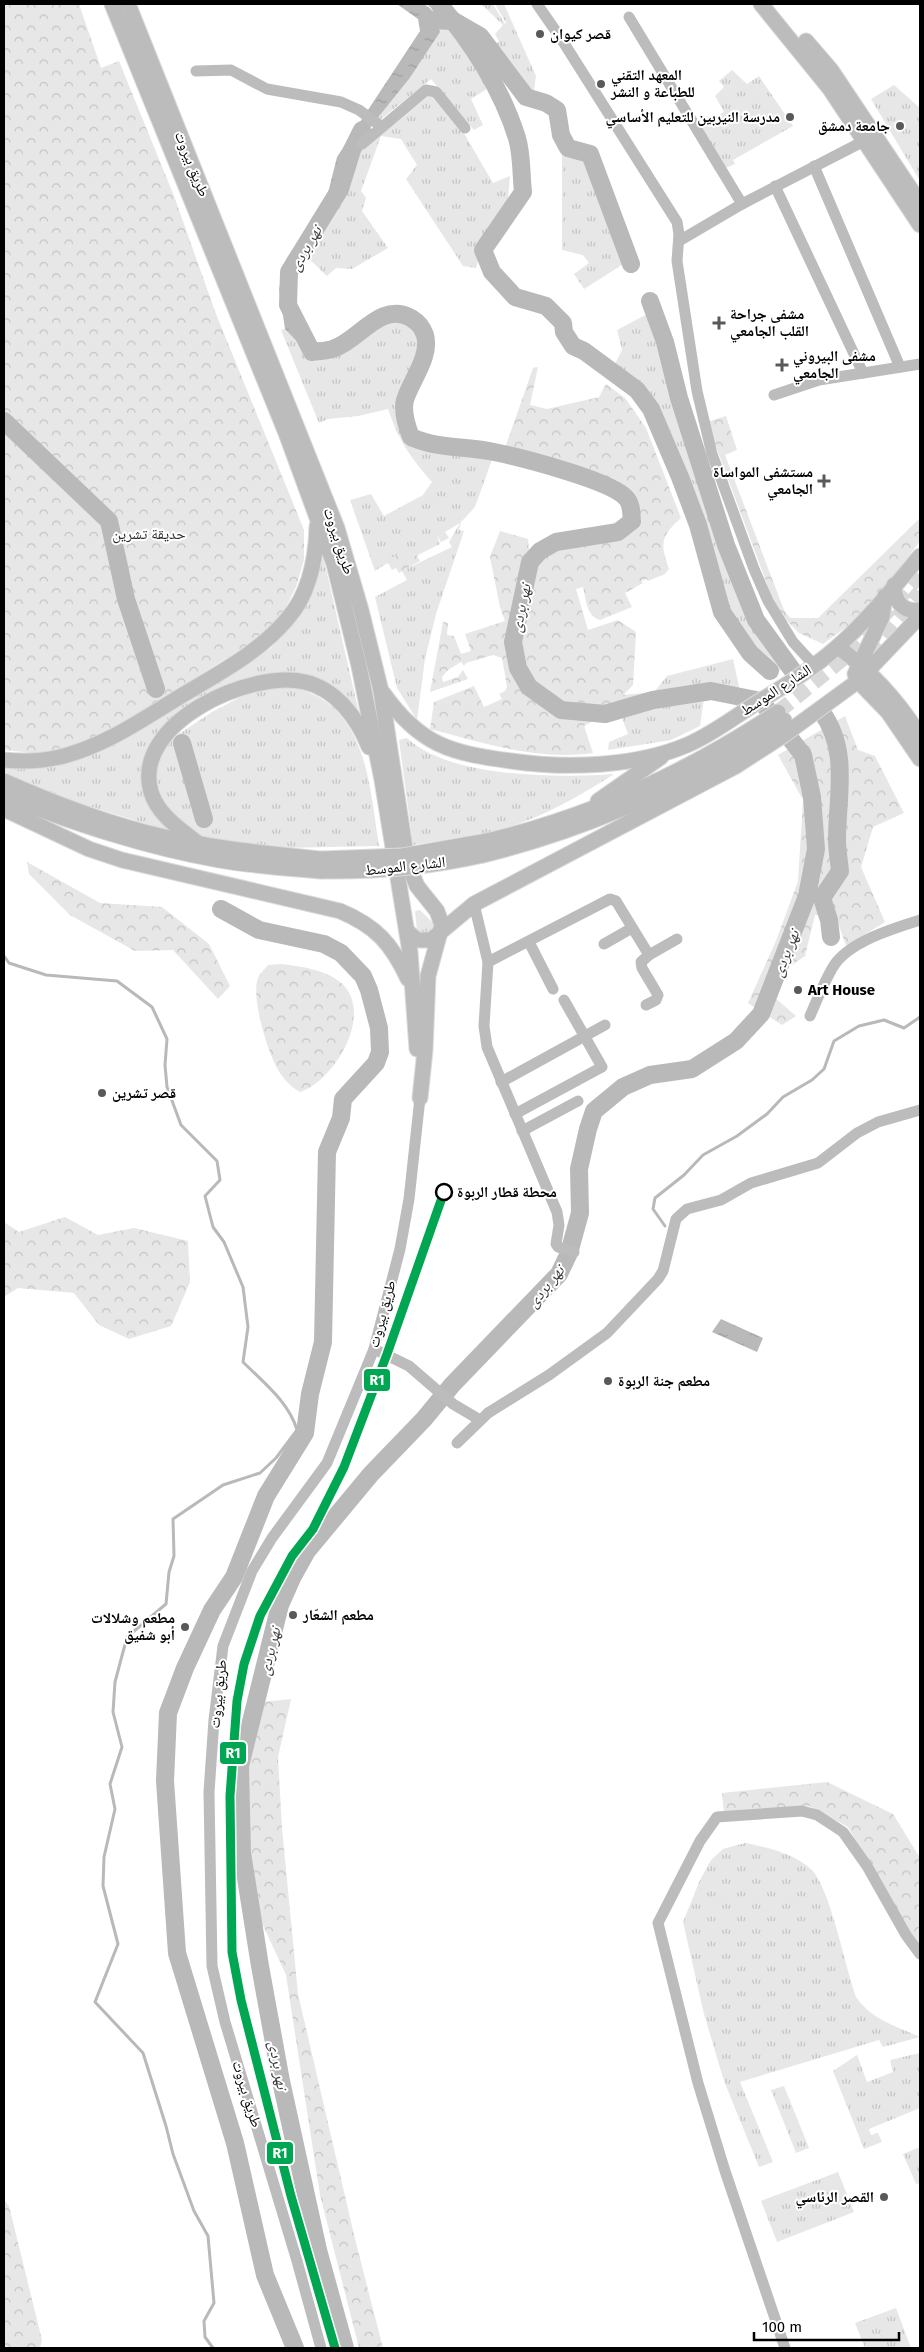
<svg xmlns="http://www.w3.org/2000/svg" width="924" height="2352" viewBox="0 0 924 2352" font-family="'Fira Sans','Noto Naskh Arabic',sans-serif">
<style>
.grass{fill:url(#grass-tufts)}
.forest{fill:url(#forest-crowns)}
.water{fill:url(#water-ripples)}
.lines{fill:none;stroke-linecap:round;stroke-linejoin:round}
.stream{stroke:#b9b9b9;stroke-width:3}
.river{stroke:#b9b9b9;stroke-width:18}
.major-tunnel{stroke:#d9d9d9;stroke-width:15;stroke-dasharray:15 8;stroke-linecap:butt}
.major-casing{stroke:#dbdbdb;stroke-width:17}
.minor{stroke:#bcbcbc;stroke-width:11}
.major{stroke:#bcbcbc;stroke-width:15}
.major-bridge-casing{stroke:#dbdbdb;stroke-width:17;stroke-linecap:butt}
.major-bridge{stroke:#bcbcbc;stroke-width:15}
.rail-1-casing{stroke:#fff;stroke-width:12}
.rail-1{stroke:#00a651;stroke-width:9}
.poi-dot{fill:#595959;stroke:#fff;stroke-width:2}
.stop-dot{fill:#fff;stroke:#000;stroke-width:2.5}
.labels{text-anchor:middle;stroke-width:4;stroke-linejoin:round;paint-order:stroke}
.poi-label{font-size:15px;font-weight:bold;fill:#000;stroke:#fff;text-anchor:start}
.street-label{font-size:15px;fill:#000;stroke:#fff}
.park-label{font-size:15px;fill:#2b2b2b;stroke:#fff}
.stop-label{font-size:15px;font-weight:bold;fill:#000;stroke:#fff;text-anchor:start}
.water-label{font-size:16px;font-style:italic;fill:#3c3c3c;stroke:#fff}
.line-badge{stroke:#fff;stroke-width:2}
.badge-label{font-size:14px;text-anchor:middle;font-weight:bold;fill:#fff}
</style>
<defs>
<pattern id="grass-tufts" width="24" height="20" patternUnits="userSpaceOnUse" patternTransform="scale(1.25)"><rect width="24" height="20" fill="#e7e7e7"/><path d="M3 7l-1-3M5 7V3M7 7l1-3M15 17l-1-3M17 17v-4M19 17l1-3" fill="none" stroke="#c4c4c4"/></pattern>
<pattern id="forest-crowns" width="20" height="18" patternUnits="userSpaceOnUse" patternTransform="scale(1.25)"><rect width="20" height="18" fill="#e7e7e7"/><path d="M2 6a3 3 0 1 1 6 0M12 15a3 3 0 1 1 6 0" fill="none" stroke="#c4c4c4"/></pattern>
<pattern id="water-ripples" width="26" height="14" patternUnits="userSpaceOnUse" patternTransform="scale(1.25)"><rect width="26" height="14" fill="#b9b9b9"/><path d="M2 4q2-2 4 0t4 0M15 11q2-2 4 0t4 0" fill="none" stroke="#9d9d9d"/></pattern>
</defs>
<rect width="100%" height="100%" fill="#fff"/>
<g class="grass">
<polygon points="425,4 434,4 438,8 490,87 471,99 483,125 474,130 431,79 369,129 409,79 434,10"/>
<polygon points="481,4 493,4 505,24 506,23 495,4 504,4 536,76 533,97 528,94 495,49 495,45 499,41 495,34 503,25"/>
<polygon points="732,70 747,84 759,76 793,126 733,160 735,164 716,172 685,120 694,114 702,124 724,112 715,96 724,87 719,81"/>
<polygon points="894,85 920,108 920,181 871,99"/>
<polygon points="423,95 438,98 465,135 493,183 510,176 508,200 481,249 476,268 463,266 406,179 417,165 401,139 381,136 361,191 366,198 362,211 388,248 352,269 336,268 327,276 304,254 344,189 358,145"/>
<polygon points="562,142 568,151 588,156 628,261 584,289 574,274 589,263 583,255 562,250"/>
<polygon points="651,312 674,399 721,545 754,622 784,669 779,671 750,652 723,611 701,529 653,410 636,386 612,370 622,350 617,330"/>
<path d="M392 313C449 319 418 370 405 402L401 404 408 439 414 447 494 454 475 507 461 522 459 530 464 531 436 614 425 659 417 720 397 688 375 597 407 580 402 571 452 547 449 542 460 523 445 532 449 538 441 542 437 535 440 544 416 556 412 548 380 565 381 567 375 571 350 500 371 494 384 516 423 495 432 482C410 457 399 441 388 409L358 416 328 419 319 423 281 330 285 329 308 353 335 349 360 333 372 322Z"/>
<polygon points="323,556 359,713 304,678 203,701 147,758 173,832 53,795 4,774 4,768 23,769 58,765 146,725 271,648 302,612 315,588"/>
<polygon points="733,659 740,691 713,687 614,704 623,695 654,692 667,676"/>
<path d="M292 687C367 704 369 783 379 846L279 848 205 839 192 833 162 806 154 774 163 749 170 740 212 712 250 692 261 689Z"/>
<polygon points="704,698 700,726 671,740 608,750 609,742 628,734 621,715"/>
<path d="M407 738C449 778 558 778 614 774 586 792 557 809 526 821 490 835 451 840 413 845L399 740Z"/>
<path d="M420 910 434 924 433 931C426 934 423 934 417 930L415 911Z"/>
<path d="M745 1843C767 1847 795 1854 812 1870 831 1891 845 1967 856 1997 872 2020 896 2026 920 2037L883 2047 879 2040 740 2082 773 2162 759 2167 724 2081 704 2014 683 1922 700 1880 711 1860 723 1849Z"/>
<polygon points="920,2053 920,2108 869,2129 871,2135 878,2133 882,2142 864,2149 833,2071 857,2055 867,2082 893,2072 890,2060"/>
<polygon points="784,2086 809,2148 796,2153 771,2090"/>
<polygon points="920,2147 920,2183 916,2184 903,2154"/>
<polygon points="838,2172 854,2212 777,2242 761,2201"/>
<polygon points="896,2308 911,2348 865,2348 855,2323"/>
</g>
<g class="forest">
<polygon points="4,4 79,4 101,68 119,61 174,196 216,314 304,530 304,560 296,587 284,611 263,635 117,727 86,741 61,750 35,753 4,750"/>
<path d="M538 367 530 405 547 409 599 397 606 384 625 398 646 428 681 518C660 537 660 543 669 569L665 574 648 581 647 579 641 581 643 583 625 593 632 607 600 620C586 616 586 599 583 587L576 589 588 630 618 620 636 632 633 685 605 714 584 726 593 753C537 761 484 743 430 729L434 702 474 686 484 707 502 699 499 694 505 691 507 687 502 658 493 655 466 663 464 666 461 662 448 670 442 677 443 682 458 677 463 670 468 679 430 692 443 622 448 623 447 635 454 636 461 654 471 651 465 634 505 621 500 607 490 557 500 531 528 539 530 562 532 563C539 555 545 549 557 545 581 538 627 548 637 516 639 510 635 499 634 493L611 482 505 448 533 368Z"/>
<polygon points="726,416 737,450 725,455 784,610 790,618 818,618 920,518 920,541 867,612 823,644 799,633 777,611 707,422"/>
<polygon points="412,547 420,561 399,573 396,568 392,570 388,563 381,567 380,564"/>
<polygon points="845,716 858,750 875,756 904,813 873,827 861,867 885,922 846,946 835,914 815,915 805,956 785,970 774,997 796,1016 782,1025 748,1003 776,941 798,881 803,800 778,755"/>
<polygon points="27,862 100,903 162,907 209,944 230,986 218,999 173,950 135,951 70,915 29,874"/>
<path d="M282 964C302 967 324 969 340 982 376 1011 335 1081 300 1092 289 1086 280 1075 275 1064 266 1046 251 996 258 978 260 973 265 969 268 965Z"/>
<polygon points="65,1217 98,1235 134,1228 188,1241 190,1282 171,1326 129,1339 99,1325 74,1293 18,1288 4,1297 4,1222 19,1232"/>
<polygon points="291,1699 278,1757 282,1828 298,1994 355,2239 383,2348 359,2348 320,2195 286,1975 250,1897 245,1760 262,1702"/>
<polygon points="827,1782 893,1814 920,1858 920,1948 911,1937 848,1827 809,1806 724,1815 722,1793"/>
<polygon points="4,2200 9,2206 42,2340 40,2348 4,2348"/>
</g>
<g class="water">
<path d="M397 4C428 4 431 0 440 32L409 79 352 150 340 189 289 272 288 305 312 351 335 349 308 353 285 329 279 289 287 258 326 201 337 157 420 31 418 19Z"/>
<polygon points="721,1319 763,1338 757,1352 712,1332"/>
</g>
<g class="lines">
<g class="stream">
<path d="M4 956 9 963 46 975 117 981 152 1007 167 1039 165 1065 167 1087 181 1125 217 1161 220 1180 205 1196 213 1227 224 1242 243 1287 248 1327 243 1362C263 1382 289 1402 297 1430L276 1458 260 1473 223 1485 173 1519 174 1556 169 1572 166 1604 127 1637 115 1682 113 1712 122 1747 110 1784 115 1809 104 1857 103 1886 118 1944 95 2002 143 2053 166 2126 173 2154 194 2211 208 2236 214 2303 204 2321 205 2337 213 2348"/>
<polyline points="665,1226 653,1209 655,1198 684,1175 703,1155 737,1136 767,1114 783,1097 812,1080 824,1069 834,1041 859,1026 884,1020 904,1028 920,1017"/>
</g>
<g class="river">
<path d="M439 4C472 42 502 90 517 138 522 154 521 174 523 192L483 250 492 272 515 297 546 306 563 323 564 332 573 346 584 351 637 390 651 409 680 477 698 525 722 612 750 653 770 671"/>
<polyline points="429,20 454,21 480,36 526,97 546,103 557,110 561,135 568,148 590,154 631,264"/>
<polyline points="650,301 665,342 679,398 726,545 756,620 793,671"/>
<polyline points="4,421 109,521 126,599 156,689"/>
<path d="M821 711C850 750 837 796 837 840 837 850 839 861 840 871L822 898 829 920 831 937"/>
<polyline points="182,743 204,819"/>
<polyline points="221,909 259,930 324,944 341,953 363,976 369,990 379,1028 380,1052 376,1063 343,1099 341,1118 327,1152 323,1342 310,1394 305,1433 266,1496 234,1577 212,1610 185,1668 168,1713 165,1781 177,1953 235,2143 265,2275 295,2348"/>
<path d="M345 2348 318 2250 281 2081 260 1966 242 1853 240 1766 280 1605 292 1578 307 1551 371 1474 424 1419 452 1385 559 1274 569 1253 580 1213 579 1169 588 1129 594 1111 623 1087 650 1075 692 1069 736 1041 761 1014 807 896 816 849 812 797 803 755 761 701 711 691 653 700 605 714 561 710 529 687 518 668 513 642 530 562 540 551 556 542 618 532 632 521C631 514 632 505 627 499 614 481 519 457 494 452 466 446 438 449 411 437 407 427 402 412 405 400 411 380 431 357 425 335 422 327 419 323 411 318 381 301 360 339 335 348 329 351 319 351 312 352L288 305 289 272 340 189 352 150 362 130"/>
</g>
<g class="major-tunnel">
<polyline points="867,652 920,592"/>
<polyline points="778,712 851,652 920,575"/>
</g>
<defs>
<g id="major">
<polyline points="112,4 286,433 334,564 359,666 382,780 410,952 417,1049"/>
<polyline points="128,4 337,528 361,610 381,691 407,861 417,886 437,911 442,925 428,976 425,1050 420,1098"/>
<polyline points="761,4 830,89 920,225"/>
<polyline points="806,41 831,70 920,203"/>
<path d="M894 585C894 601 903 613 920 610"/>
<polyline points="885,596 882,617 855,674 858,681 888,712 920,759"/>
<path d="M838 647C872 672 898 700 920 736"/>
<path d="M383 693C420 745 450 753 511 761 566 769 635 767 687 745 711 735 733 718 755 704 783 687 811 670 836 648 867 621 894 587 920 556"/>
<path d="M4 760C22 762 42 761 60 757 105 746 143 719 181 696 219 673 260 652 288 618 310 593 316 559 317 526"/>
<path d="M4 781C49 801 96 819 144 832 201 847 262 853 321 859"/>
<path d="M4 796C74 823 145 847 219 860 253 866 287 868 321 871"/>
<polyline points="598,801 661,757"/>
<path d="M4 809 89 849 122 860 340 911C376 926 392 944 408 979"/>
<path d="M482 842C589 818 686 773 778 712"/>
<path d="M199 844C180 829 158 815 151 792 131 723 251 669 305 682 336 689 358 719 369 747"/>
<path d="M483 855C592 828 692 783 784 720"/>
<polyline points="407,931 417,940 431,940 474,904 736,766 784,735 858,681 920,616"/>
</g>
</defs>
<use href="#major" class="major-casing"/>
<g class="minor">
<polyline points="537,4 562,40 677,222 679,234 677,261 697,391 712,454 754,569 768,601 793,642 814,665"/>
<polyline points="629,17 742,204"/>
<polyline points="196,71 231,70 267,89 341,102 359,110 382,127"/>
<polyline points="362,144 426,90 436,92 465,128"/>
<polyline points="814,166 900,367"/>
<polyline points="775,186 863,373"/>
<polyline points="679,241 742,204 866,140"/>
<polyline points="774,395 819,380 920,364"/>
<polyline points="474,904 488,962 484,1026 487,1047 557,1212 559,1225 556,1244 558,1247 574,1252"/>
<polyline points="529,942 553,989"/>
<polyline points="604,944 632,928"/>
<polyline points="488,962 610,899 616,901 649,955"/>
<polyline points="646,1005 656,1000 658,995 642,968 641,962 649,955 677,939"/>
<path d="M810 1016C817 1000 824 982 833 967 848 942 894 928 920 920"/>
<polyline points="501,1082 605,1025"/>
<polyline points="515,1114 602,1067 564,1000"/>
<polyline points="522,1131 578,1101"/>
<polyline points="374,1349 409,1366 453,1404 480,1420"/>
<polyline points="457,1443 488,1413 549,1375 607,1333 658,1279 663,1271 676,1219 687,1209 721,1200 751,1183 818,1163 857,1133 878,1122 920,1110"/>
<polyline points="321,2348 297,2261 225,2022 212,1966 209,1792 214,1720 223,1646 252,1571 272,1538 327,1463 374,1349 400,1249 409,1199 420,1098"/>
<polyline points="785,2348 725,2171 698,2083 658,1923 700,1841 717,1817 802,1811 817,1815 843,1832 867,1866 906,1935 920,1954"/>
</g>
<use href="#major" class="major"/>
<defs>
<g id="major-bridge">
<polyline points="321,859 402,856 482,842"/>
<path d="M321 871C376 872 430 867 483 855"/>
</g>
</defs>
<use href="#major-bridge" class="major-bridge-casing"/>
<use href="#major-bridge" class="major-bridge"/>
<defs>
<polyline id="rail-1" points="335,2348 291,2196 241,2000 232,1952 230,1796 237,1701 244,1664 260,1616 292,1556 313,1529 344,1467 387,1354 445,1189"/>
</defs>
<use href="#rail-1" class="rail-1-casing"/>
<use href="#rail-1" class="rail-1"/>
</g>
<g class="poi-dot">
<circle cx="540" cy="34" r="5"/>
<circle cx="601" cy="84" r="5"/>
<circle cx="790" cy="117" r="5"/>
<circle cx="900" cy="126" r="5"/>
<path d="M716.5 315.5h5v5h5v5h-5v5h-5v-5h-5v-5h5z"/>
<path d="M779.5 357.5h5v5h5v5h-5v5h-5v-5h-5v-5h5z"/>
<path d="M821.5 473.5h5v5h5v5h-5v5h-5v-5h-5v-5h5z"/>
<circle cx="798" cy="990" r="5"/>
<circle cx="102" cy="1093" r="5"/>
<circle cx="608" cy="1381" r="5"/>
<circle cx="293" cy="1615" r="5"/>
<circle cx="185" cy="1627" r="5"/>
<circle cx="884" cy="2197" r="5"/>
</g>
<circle class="stop-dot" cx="444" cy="1192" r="8"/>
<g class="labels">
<g class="poi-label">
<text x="550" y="39">قصر كيوان</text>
<text x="611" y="80">المعهد التقني<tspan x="611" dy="17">للطباعة و النشر</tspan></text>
<text x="780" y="122" text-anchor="end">مدرسة النيربين للتعليم الأساسي</text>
<text x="890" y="131" text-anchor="end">جامعة دمشق</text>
<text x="730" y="319">مشفى جراحة<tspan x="730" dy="17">القلب الجامعي</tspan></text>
<text x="793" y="361">مشفى البيروني<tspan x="793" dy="17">الجامعي</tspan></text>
<text x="813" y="477" text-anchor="end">مستشفى المواساة<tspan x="813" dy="17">الجامعي</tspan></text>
<text x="808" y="995">Art House</text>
<text x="112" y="1098">قصر تشرين</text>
<text x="618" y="1386">مطعم جنة الربوة</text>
<text x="303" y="1620">مطعم الشعّار</text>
<text x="175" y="1623" text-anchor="end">مطعم وشلالات<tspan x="175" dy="17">أبو شفيق</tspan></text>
<text x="874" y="2202" text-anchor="end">القصر الرئاسي</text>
</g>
<g class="street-label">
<text transform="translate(192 164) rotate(68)" y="5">طريق بيروت</text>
<text transform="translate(339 541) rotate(72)" y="5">طريق بيروت</text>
<text transform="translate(776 690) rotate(-33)" y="5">الشارع الموسط</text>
<text transform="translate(405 866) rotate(-6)" y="5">الشارع الموسط</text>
<text transform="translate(382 1314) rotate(-75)" y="5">طريق بيروت</text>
<text transform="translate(218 1694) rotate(-84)" y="5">طريق بيروت</text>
<text transform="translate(247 2094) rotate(73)" y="5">طريق بيروت</text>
</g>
<g class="park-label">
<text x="149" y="539">حديقة تشرين</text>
</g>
<g class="stop-label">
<text x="457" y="1197">محطة قطار الربوة</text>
</g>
<g class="water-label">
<text transform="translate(305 248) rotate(-60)" y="6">نهر بردى</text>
<text transform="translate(520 608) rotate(-78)" y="6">نهر بردى</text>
<text transform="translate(785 953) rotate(-68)" y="6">نهر بردى</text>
<text transform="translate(545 1286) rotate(-51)" y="6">نهر بردى</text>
<text transform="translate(269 1651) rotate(-76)" y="6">نهر بردى</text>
<text transform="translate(279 2065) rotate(80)" y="6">نهر بردى</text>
</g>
</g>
<g class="line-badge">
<rect x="363" y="1368" width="28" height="24" rx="5" fill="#00a651"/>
<rect x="219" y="1741" width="28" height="24" rx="5" fill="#00a651"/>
<rect x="266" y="2141" width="28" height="24" rx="5" fill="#00a651"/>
</g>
<g class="badge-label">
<text x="377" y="1385">R1</text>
<text x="233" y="1758">R1</text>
<text x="280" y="2158">R1</text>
</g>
<rect width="924" height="2352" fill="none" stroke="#000000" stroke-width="10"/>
<path d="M754 2332v8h145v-8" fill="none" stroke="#000000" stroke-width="2.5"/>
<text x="762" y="2332" font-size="15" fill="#000000" stroke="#ffffff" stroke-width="4" paint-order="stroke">100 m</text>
</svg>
